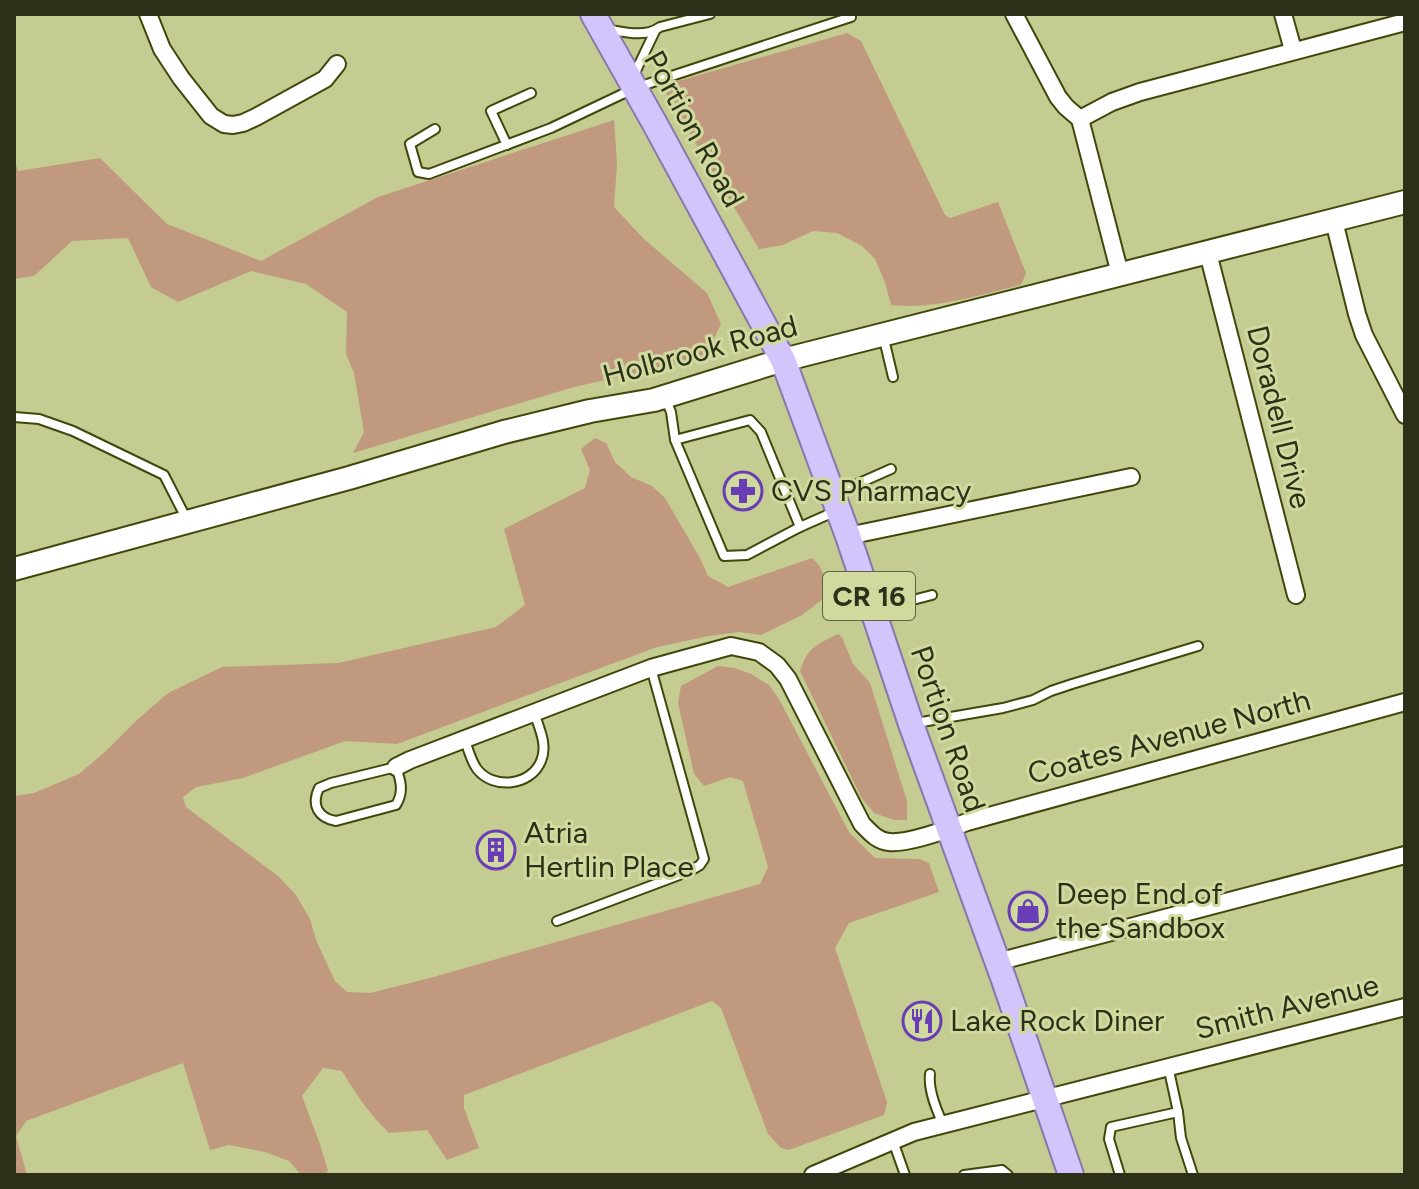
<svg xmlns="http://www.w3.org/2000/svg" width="1419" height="1189" viewBox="0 0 1419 1189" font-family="Figtree,sans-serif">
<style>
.green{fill:#c1997f}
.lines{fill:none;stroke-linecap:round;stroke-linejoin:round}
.lane-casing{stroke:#41470b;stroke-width:12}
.street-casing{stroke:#41470b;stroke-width:20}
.secondary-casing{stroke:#41470b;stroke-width:26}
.primary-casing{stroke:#8678aa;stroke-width:28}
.lane{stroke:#fff;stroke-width:8}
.street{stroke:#fff;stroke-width:16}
.secondary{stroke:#fff;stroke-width:22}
.primary{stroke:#d3c5fb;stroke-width:24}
.labels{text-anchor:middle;stroke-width:6;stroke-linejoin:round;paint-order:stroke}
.shield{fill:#d0da9e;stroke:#5e6341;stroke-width:2}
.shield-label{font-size:28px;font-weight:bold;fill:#2d3019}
.street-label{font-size:30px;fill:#2d3019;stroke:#d0da9e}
.poi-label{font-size:30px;fill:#2d3019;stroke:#d0da9e;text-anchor:start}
</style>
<rect width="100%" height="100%" fill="#c4cc91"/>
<g class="green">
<path d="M847 33 861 41 945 215 950 218 998 202 1026 273 1021 285C979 295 934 310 891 305L885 282 875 259 862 246 837 233 813 231 783 245 759 249 664 90V85Z"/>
<polygon points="614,120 617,163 614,207 644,239 707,293 721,324 705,358 574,387 353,453 364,432 354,373 346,354 347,312 306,284 251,271 178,302 151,287 128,238 72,241 34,276 14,279 14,159 18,171 100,158 167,224 261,261 378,197"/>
<path d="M595 438 606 443 615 462 631 477 652 486 665 498 700 558 708 576 728 587 812 558C825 569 826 582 824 598L802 615 761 635 739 632 709 636 657 647 397 744 345 741 243 778 196 787 183 797 186 807 278 876 296 895 310 919 316 940 335 981 347 992 370 993 430 978 760 884 768 867 743 781 730 777 704 786 694 774 678 703 681 686 718 666 735 668 751 674 769 685 779 699 849 832 875 858 919 859 929 863 939 892 849 923 835 948 887 1102 884 1115 789 1150 781 1148 768 1134 721 1008 712 1001 464 1095V1108L479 1148 447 1160 427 1130 389 1133C370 1115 356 1094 342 1071L323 1068 302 1096 320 1144 328 1171 324 1175H301L289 1161 265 1152 229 1145 210 1150 183 1063 26 1121 16 1136 27 1175H14V796L34 793 79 774 106 751 137 720 168 693 222 667 338 663 496 627 525 605 504 529 585 488 590 470 581 449Z"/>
<path d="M838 634 842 637 853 664 870 683 907 801V820H894L874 813 861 797 800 671C808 647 816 645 838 634Z"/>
</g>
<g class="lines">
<defs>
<g id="lane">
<path d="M606 29C624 32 645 38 660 27L710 14"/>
<polyline points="633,77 655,31"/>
<polyline points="435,129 410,144 418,172 429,174 551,128 635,88 851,17"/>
<polyline points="507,145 491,111 531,93"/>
<polyline points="883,335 893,377"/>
<polyline points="665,398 671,412 675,440 724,556 747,555 800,527 761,432 750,420 675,440"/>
<polyline points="14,417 39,419 73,431 164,475 186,518"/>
<polyline points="837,493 891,469"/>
<polyline points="800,527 836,511"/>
<polyline points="874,610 932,595"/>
<polyline points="916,723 1003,708 1033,700 1051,691 1072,684 1198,646"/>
<path d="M465 740C468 749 471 761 477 769 493 790 531 786 541 761 548 745 539 728 534 712"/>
<path d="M396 767C401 781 404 792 396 805L336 821C318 818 311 805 319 788L331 783Z"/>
<polyline points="557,921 690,871 700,865 704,859 651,668"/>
<polyline points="1168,1066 1178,1112"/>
<path d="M930 1074C928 1090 936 1109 943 1124"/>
<polyline points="893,1141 905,1175"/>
<polyline points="964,1175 1002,1170 1008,1175"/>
<polyline points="1120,1175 1109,1139 1111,1127 1178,1112 1181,1138 1193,1175"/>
</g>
<g id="street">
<polyline points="148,14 162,49 181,78 211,116 224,124 233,125 243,123 256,117 325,79 337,64"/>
<polyline points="1014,14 1058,97 1066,107 1080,119 1120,274"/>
<polyline points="1283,14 1293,50"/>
<polyline points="1080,119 1112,102 1140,92 1405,22"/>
<polyline points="1334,221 1357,314 1364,335 1405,415"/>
<polyline points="1208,253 1296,595"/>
<polyline points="848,536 1131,477"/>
<path d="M396 767 410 760 651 668 731 646 759 652 777 665 788 679 862 824C870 832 877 841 889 842 907 844 949 829 967 822L1405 702"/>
<polyline points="997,962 1405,855"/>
<polyline points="813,1175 914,1132 1405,1007"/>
</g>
<polyline id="secondary" points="14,569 349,478 504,432 590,411 654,400 783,360 1405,202"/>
<polyline id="primary" points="593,14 655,124 783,360 848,536 911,724 1004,980 1071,1175"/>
</defs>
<use href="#lane" class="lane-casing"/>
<use href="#street" class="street-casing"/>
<use href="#secondary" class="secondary-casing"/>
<use href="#primary" class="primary-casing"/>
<use href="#lane" class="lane"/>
<use href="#street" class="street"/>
<use href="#secondary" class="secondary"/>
<use href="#primary" class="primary"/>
</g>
<defs>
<symbol id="pharmacy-ring" viewBox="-11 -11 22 22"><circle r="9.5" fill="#d0da9e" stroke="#683db5" stroke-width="1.5"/><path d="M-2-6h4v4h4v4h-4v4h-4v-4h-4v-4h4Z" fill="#683db5"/></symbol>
<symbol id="building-ring" viewBox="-11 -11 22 22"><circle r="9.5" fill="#d0da9e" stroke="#683db5" stroke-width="1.5"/><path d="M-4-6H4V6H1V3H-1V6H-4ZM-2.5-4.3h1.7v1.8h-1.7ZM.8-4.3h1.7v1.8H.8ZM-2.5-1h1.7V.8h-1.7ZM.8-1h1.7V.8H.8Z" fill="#683db5"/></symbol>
<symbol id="shop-ring" viewBox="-11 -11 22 22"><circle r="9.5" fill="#d0da9e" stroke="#683db5" stroke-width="1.5"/><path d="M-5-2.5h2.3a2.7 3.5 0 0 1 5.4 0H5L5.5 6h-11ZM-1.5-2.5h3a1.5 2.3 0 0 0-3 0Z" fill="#683db5"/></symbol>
<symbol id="restaurant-ring" viewBox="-11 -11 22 22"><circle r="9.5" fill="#d0da9e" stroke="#683db5" stroke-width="1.5"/><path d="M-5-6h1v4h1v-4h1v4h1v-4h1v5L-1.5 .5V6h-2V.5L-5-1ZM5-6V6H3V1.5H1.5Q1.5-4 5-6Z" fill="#683db5"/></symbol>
</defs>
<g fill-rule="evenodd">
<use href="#pharmacy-ring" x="721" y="469" width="44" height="44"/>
<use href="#building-ring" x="474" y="828" width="44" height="44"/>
<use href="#shop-ring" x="1006" y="889" width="44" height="44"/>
<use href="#restaurant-ring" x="900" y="999" width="44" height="44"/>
</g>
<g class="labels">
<rect class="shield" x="823" y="572" width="92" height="48" rx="6"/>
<g class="shield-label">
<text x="869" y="606">CR 16</text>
</g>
<g class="street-label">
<text transform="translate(694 129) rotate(61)" y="10">Portion Road</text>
<text transform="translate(700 351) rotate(-15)" y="10">Holbrook Road</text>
<text transform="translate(1279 417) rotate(76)" y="10">Doradell Drive</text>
<text transform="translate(948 729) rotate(71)" y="10">Portion Road</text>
<text transform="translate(1169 737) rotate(-15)" y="10">Coates Avenue North</text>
<text transform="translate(1287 1007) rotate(-14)" y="10">Smith Avenue</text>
</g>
<g class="poi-label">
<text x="771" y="501">CVS Pharmacy</text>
<text x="524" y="843">Atria<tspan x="524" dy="34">Hertlin Place</tspan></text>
<text x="1056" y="904">Deep End of<tspan x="1056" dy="34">the Sandbox</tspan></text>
<text x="950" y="1031">Lake Rock Diner</text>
</g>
</g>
<rect width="1419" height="1189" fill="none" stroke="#2d3019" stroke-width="32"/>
</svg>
